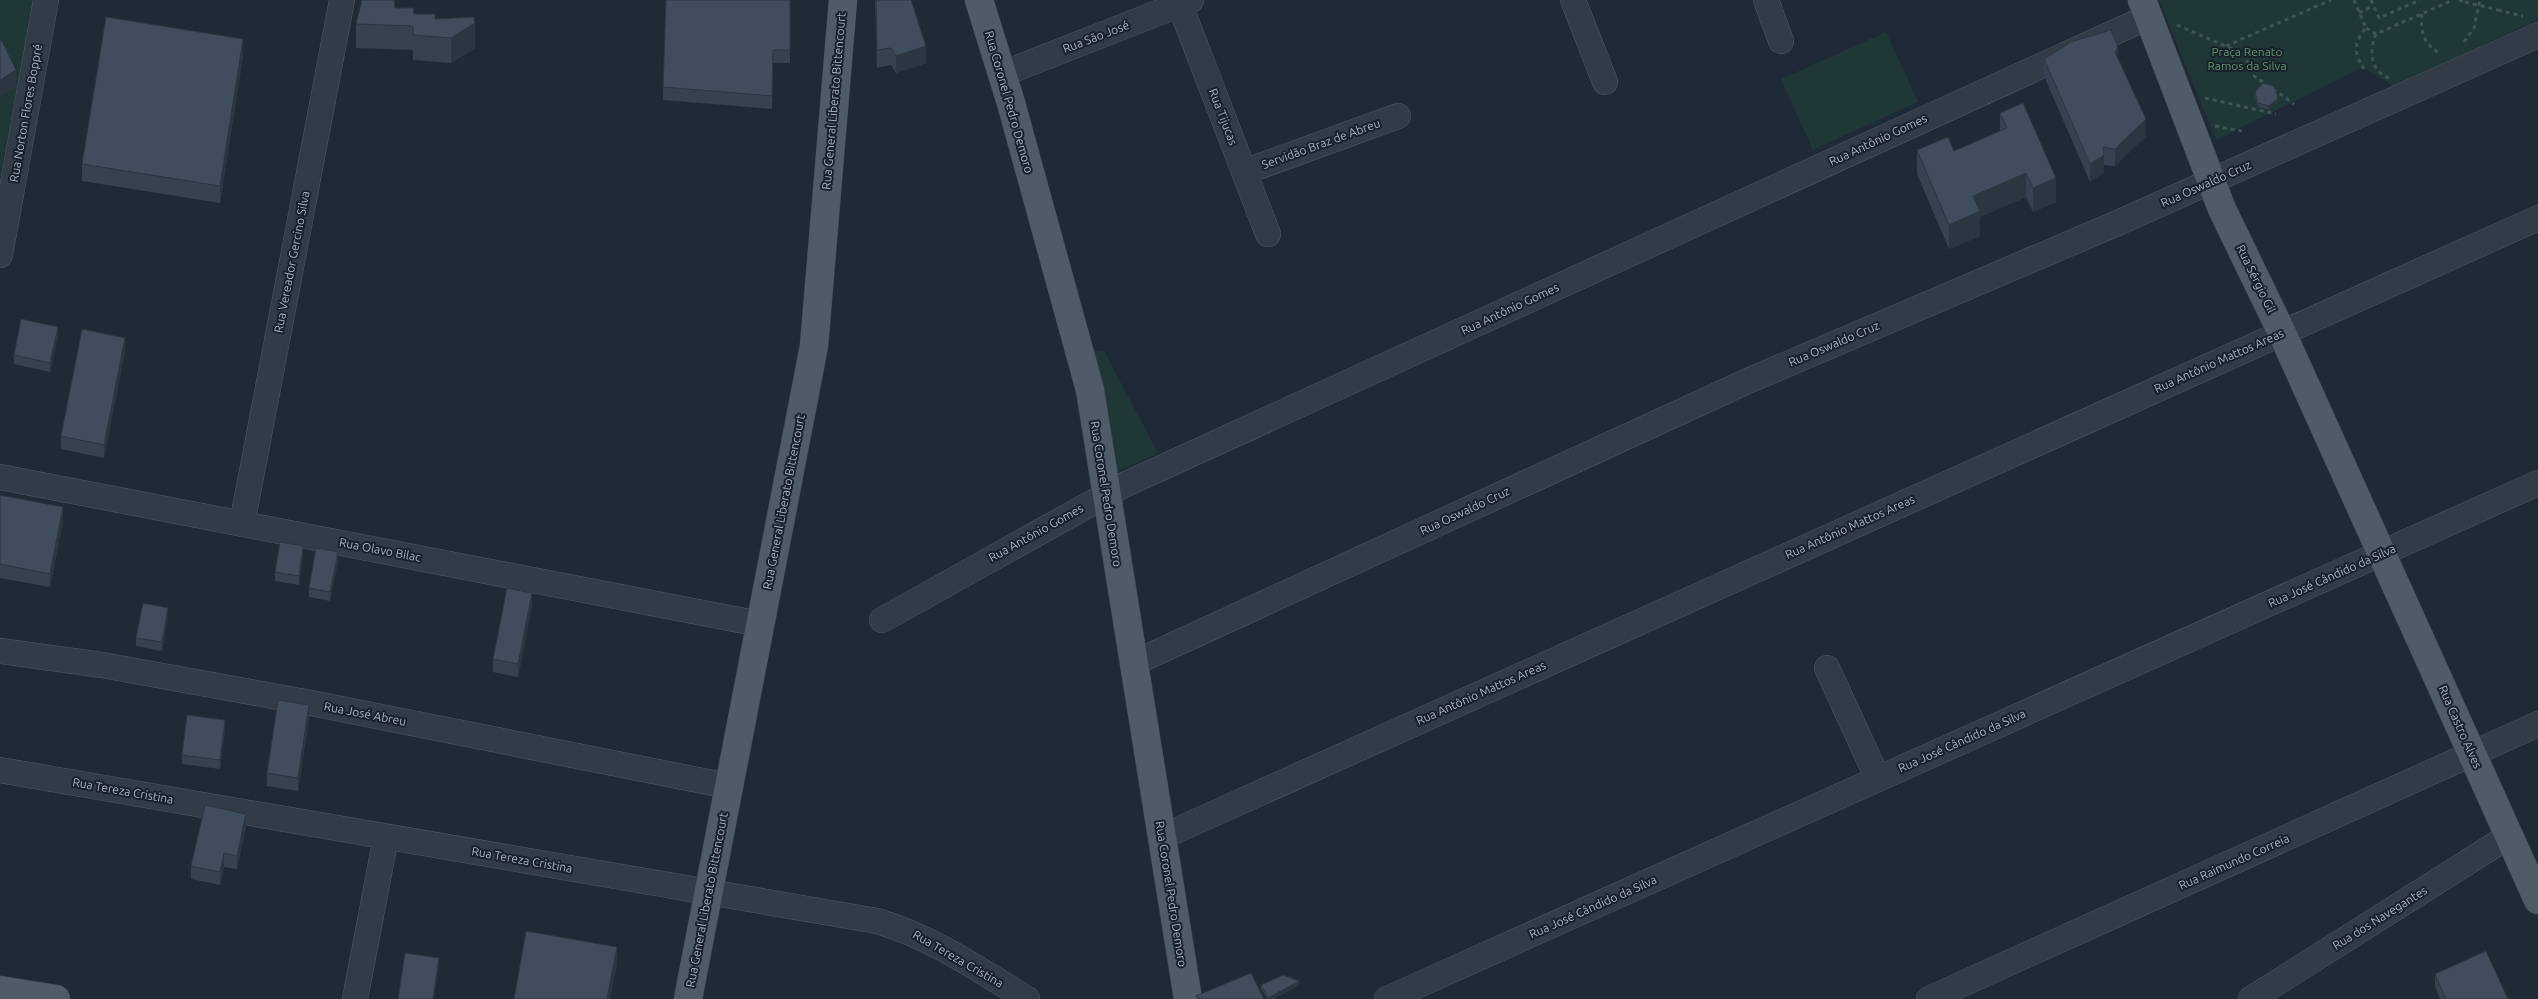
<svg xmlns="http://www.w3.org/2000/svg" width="2538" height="999" viewBox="0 0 2538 999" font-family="Ubuntu,sans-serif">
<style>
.green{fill:#203738}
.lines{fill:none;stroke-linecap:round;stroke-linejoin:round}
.minor-casing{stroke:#4f5a65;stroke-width:26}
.major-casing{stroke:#3b4550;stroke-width:29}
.path{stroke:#3e5455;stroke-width:3;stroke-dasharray:4 4;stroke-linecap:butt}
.minor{stroke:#323c47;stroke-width:25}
.major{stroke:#4f5b67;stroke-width:28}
.path-bridge{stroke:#3e5455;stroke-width:3;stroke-dasharray:4 4;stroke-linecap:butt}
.wall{fill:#36424f}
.shaded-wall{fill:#2c3640}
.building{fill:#3f4d5c;stroke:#2c3640}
.labels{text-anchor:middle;stroke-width:4;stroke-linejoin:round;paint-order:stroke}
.street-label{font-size:12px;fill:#abb7c4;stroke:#18212b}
.park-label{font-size:12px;fill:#63956b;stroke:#18212b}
</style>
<rect width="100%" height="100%" fill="#1e2a36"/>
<g class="green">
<polygon points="0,0 34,0 0,178"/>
<polygon points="2159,0 2538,0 2538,19 2394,87 2363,67 2216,140"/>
<polygon points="1886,32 1918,102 1813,150 1781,79"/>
<polygon points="1096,351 1104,351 1158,453 1116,472 1091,356"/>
</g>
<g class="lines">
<defs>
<g id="minor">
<polyline points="1178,0 1268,234"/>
<polyline points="1573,0 1605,82"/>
<polyline points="1766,0 1781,41"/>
<polyline points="1002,74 1191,0"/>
<polyline points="1244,172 1398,116"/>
<polyline points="0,255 46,0"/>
<polyline points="0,477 760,624"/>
<polyline points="242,524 342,0"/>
<polyline points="882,620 1124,485 2148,17"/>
<polyline points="0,651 102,665 311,703 728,786"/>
<polyline points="1134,663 1750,380 2120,222 2538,35"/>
<polyline points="1827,668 1878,779"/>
<path d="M0 770 877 921C932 937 979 970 1027 999"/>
<polyline points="1162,837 2538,218"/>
<polyline points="355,999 386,837"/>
<polyline points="1387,999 2538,483"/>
<polyline points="1929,999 2538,724"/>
<polyline points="2251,999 2509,836"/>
</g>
<g id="major">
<polyline points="979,0 1011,103 1090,390 1188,999"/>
<polyline points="2142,0 2222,209 2282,333 2538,900"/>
<polyline points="0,990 56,999"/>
<polyline points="688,999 814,346 843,0"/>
</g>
</defs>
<use href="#minor" class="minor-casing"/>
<use href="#major" class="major-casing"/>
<g class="path">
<path d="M2354 0 2366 28C2354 42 2353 53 2364 69"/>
<polyline points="2371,0 2379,18 2420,0"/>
<polyline points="2459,0 2465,2"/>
<polyline points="2498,10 2523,16"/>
<polyline points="2359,13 2373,6"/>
<path d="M2422 14C2420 32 2424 45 2441 54"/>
<polyline points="2177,25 2244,54 2253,75 2267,85"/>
<polyline points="2366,28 2376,34"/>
<polyline points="2464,42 2474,28 2480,0"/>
<polyline points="2226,46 2331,0"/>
<path d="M2389 78C2370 71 2369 50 2376 34L2453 0"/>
<polyline points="2273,89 2294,104"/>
<polyline points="2205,98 2276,114"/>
<polyline points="2215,126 2242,131"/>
</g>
<use href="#minor" class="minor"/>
<use href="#major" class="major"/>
<polyline class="path-bridge" points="2465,2 2498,10"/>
</g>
<g class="wall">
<polygon points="790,0 790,63 773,63 772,109 663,100 663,87"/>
<polygon points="875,0 911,0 926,63 896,73 891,65 877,68"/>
<polygon points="395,8 414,14 435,19 475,48 451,63 413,60 413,50 356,48 356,24"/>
<polygon points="243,56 220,203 82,181 82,164"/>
<polygon points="2044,59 2118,59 2146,136 2115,166 2104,165 2104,172 2090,182 2044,76"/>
<polygon points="2255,92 2278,102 2269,110 2258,107 2255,96"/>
<polygon points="2000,113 2056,202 2033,212 2026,197 1980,217 1980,236 1949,249 1917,174 1917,150 1954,151 2000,131"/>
<polygon points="58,335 50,372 14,364 14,355"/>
<polygon points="125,351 104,458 61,449 61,436"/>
<polygon points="0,495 63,520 50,587 0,578"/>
<polygon points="303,555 299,585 275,581 275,572"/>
<polygon points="338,561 330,601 309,597 309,588"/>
<polygon points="532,606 518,677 493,672 493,659"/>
<polygon points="168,617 162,651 136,646 136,638"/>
<polygon points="309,718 298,791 267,786 267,773"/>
<polygon points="225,729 220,769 182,764 182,755"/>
<polygon points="246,827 237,869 224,867 220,885 191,879 191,866"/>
<polygon points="2435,974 2508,999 2440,999 2435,987"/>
<polygon points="1261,985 1299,985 1274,999 1267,999 1261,989"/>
</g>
<g class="shaded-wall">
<polygon points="475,23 475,48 451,63 451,38"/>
<polygon points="243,39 243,56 220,203 220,186"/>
<polygon points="926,46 926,63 896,73 896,56"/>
<polygon points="2118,47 2118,64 2115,52"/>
<polygon points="16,70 16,87 0,97 0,80"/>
<polygon points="2278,98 2278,102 2269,110 2269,106"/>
<polygon points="2146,119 2146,136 2115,166 2115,149"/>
<polygon points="2104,155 2104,172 2090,182 2090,164"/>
<polygon points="2026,173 2026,197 1980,217 1980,236 1949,249 1949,225 1973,196"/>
<polygon points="2056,178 2056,202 2033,212 2033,188"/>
<polygon points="58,327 58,335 50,372 50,363"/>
<polygon points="125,338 125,351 104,458 104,445"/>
<polygon points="63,507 63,520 50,587 50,574"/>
<polygon points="303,546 303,555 299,585 299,576"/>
<polygon points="338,552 338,561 330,601 330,592"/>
<polygon points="532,593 532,606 518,677 518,664"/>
<polygon points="168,608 168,617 162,651 162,642"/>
<polygon points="309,705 309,718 298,791 298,778"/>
<polygon points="225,720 225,729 220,769 220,760"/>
<polygon points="246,814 246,827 237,869 237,856"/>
<polygon points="224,853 224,867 220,885 220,872"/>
<polygon points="617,947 617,965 610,999 607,999"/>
<polygon points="439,958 439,967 434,999 433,999"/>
<polygon points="1299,981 1299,985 1274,999 1268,999 1268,998"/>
</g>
<g class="building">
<polygon points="362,0 394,0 395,8 413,8 414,14 435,14 435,19 474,17 475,23 451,38 413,35 413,26 356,24"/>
<polygon points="666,0 790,0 790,50 773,50 772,96 663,87"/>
<polygon points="876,0 911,0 926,46 896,56 891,48 877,50"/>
<polygon points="106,17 243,39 220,186 82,164"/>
<polygon points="2111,30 2118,47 2115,52 2146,119 2115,149 2103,147 2104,155 2090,164 2044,59 2071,42"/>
<polygon points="0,39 3,43 16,70 0,80"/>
<polygon points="2263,83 2274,86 2278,98 2269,106 2258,103 2255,92"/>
<polygon points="2023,103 2056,178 2033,188 2026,173 1973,196 1980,211 1949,225 1917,150 1948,137 1954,151 2007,128 2000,113"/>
<polygon points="21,319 58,327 50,363 14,355"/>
<polygon points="82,329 125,338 104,445 61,436"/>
<polygon points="0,495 63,507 50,574 0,564"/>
<polygon points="280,542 303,546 299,576 275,572"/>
<polygon points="316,548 338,552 330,592 309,588"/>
<polygon points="507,588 532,593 518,664 493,659"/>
<polygon points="143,603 168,608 162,642 136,638"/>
<polygon points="278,700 309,705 298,778 267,773"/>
<polygon points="187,715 225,720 220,760 182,755"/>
<polygon points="205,805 246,814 237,856 224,853 220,872 191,866"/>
<polygon points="526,931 617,947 607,999 514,999"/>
<polygon points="2486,951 2508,999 2446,999 2435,974"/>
<polygon points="405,953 439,958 433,999 398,999"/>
<polygon points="1251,973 1264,999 1198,999 1196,996"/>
<polygon points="1283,975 1299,981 1268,998 1261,985"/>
</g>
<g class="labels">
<g class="street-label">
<text transform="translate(1096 37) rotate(-21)" y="4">Rua São José</text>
<text transform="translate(834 101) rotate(-85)" y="4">Rua General Liberato Bittencourt</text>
<text transform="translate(1009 102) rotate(74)" y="4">Rua Coronel Pedro Demoro</text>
<text transform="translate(26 113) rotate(-80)" y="4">Rua Norton Flores Boppré</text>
<text transform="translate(1223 117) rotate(69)" y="4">Rua Tijucas</text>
<text transform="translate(1878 140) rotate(-25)" y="4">Rua Antônio Gomes</text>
<text transform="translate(1321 144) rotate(-20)" y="4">Servidão Braz de Abreu</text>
<text transform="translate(2206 184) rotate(-24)" y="4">Rua Oswaldo Cruz</text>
<text transform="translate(292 262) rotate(-79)" y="4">Rua Vereador Gercino Silva</text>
<text transform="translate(2256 279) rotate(64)" y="4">Rua Sérgio Gil</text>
<text transform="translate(1510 309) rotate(-25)" y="4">Rua Antônio Gomes</text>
<text transform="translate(1834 344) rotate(-23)" y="4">Rua Oswaldo Cruz</text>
<text transform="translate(2219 361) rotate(-24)" y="4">Rua Antônio Mattos Areas</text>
<text transform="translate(1106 494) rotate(81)" y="4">Rua Coronel Pedro Demoro</text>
<text transform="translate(784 502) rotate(-79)" y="4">Rua General Liberato Bittencourt</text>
<text transform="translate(1465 511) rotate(-25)" y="4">Rua Oswaldo Cruz</text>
<text transform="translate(1850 527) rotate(-24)" y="4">Rua Antônio Mattos Areas</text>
<text transform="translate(1036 533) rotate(-29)" y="4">Rua Antônio Gomes</text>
<text transform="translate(380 550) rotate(11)" y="4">Rua Olavo Bilac</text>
<text transform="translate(2332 576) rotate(-24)" y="4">Rua José Cândido da Silva</text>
<text transform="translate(1481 693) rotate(-24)" y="4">Rua Antônio Mattos Areas</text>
<text transform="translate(365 714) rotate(11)" y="4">Rua José Abreu</text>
<text transform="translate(2460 727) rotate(66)" y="4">Rua Castro Alves</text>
<text transform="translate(1962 741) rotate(-24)" y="4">Rua José Cândido da Silva</text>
<text transform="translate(123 791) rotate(10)" y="4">Rua Tereza Cristina</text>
<text transform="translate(522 860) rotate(10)" y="4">Rua Tereza Cristina</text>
<text transform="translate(2234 862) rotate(-24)" y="4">Rua Raimundo Correia</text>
<text transform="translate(1171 894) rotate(81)" y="4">Rua Coronel Pedro Demoro</text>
<text transform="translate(707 900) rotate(-79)" y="4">Rua General Liberato Bittencourt</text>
<text transform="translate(1593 907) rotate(-24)" y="4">Rua José Cândido da Silva</text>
<text transform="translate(2380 918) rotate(-32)" y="4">Rua dos Navegantes</text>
<text transform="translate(958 959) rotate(30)" y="4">Rua Tereza Cristina</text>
</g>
<g class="park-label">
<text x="2247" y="56">Praça Renato<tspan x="2247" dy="14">Ramos da Silva</tspan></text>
</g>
</g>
</svg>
